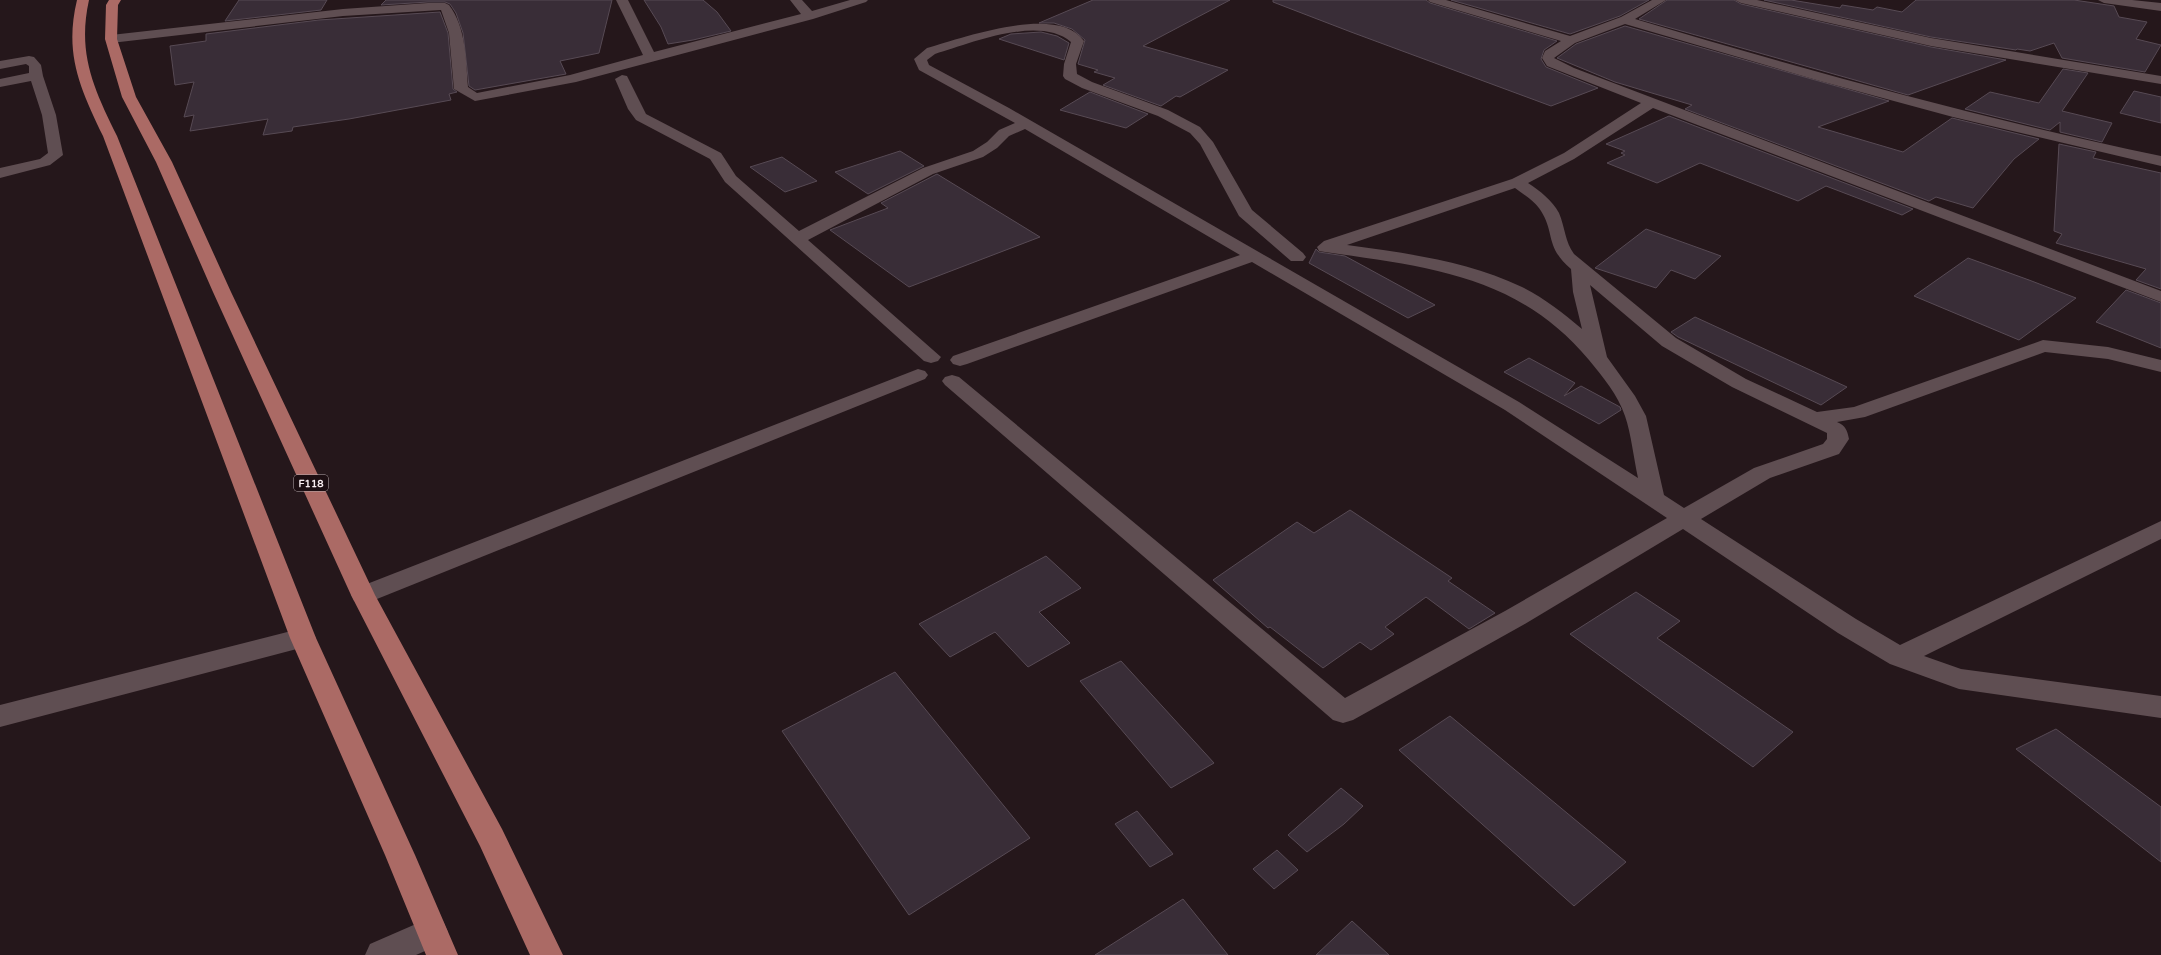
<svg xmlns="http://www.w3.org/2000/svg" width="2161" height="955" viewBox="0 0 2161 955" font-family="'Varela Round',sans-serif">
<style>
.building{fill:#392d37;stroke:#574a54}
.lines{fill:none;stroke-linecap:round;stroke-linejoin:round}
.minor{fill:#5f4e52;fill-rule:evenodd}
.major{fill:#ab6a65;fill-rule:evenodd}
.labels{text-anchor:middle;stroke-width:3;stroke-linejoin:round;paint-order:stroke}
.shield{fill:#1c0e12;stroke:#b7abae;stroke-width:1}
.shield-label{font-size:10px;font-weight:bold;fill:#f9eef1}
</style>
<rect width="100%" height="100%" fill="#25171b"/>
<g class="building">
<polygon points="239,0 327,0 321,10 225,21"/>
<polygon points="386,0 612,0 599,53 560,61 566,74 475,90 469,86 463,33 456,13 450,4 445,2 428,2 381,5"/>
<polygon points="644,0 703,0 717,12 731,31 693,40 668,44 661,27"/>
<polygon points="1093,0 1230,0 1143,46 1228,70 1180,97 1176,96 1161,106 1103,85 1115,78 1094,72 1098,70 1078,64 1085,40 1072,29 1054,23 1039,23"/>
<polygon points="1273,0 1426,0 1430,3 1557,41 1544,50 1541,59 1546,67 1598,88 1551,106 1351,32 1273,2"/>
<polygon points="1451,0 1649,0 1620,16 1570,34"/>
<polygon points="1667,0 1734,0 1741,4 1931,47 2006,60 1908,95 1639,19"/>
<polygon points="1764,0 1791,0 1840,8 1842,5 1873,10 1877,7 1902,12 1916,0 2074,0 2114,6 2119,17 2147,22 2136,39 2161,45 2145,72 2062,58 2054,43 2030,51 2017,49 2016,50 1931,37"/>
<polygon points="440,12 448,33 453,89 457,92 449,94 451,100 349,119 293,127 292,131 263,135 268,119 190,131 194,115 184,117 194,82 175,85 170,46 206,41 206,34 319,20"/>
<polygon points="1625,26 1889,101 1818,127 1903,152 1952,118 2039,139 2014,159 1973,208 1936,197 1929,201 1685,109 1692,105 1615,82 1557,58 1576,44"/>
<polygon points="1041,32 1057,36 1069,43 1064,60 999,39 1011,34"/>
<polygon points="2063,69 2088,73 2062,111 2112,123 2102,142 2060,132 2060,122 2050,130 1965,109 1990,92 2039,103"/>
<polygon points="2134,91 2161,97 2161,123 2120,113"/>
<polygon points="1090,92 1148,114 1126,128 1060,110"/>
<polygon points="1669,116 1913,209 1902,215 1826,186 1798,201 1700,163 1657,183 1607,163 1625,155 1621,153 1625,151 1606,144"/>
<polygon points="2059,144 2096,152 2093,158 2161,173 2161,289 2136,280 2146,269 2056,243 2062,234 2054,231"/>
<polygon points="900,151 924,166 868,194 835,172"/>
<polygon points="782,157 817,181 785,192 750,167"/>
<polygon points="937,174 1040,237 909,287 830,230 888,208 881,203"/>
<polygon points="1646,229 1721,256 1695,279 1671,270 1656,288 1595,268"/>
<polygon points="1316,249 1319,252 1345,256 1435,305 1408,318 1309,263"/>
<polygon points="1968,258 2029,280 2076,298 2019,340 1914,296"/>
<polygon points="2126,290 2161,303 2161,348 2096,322"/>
<polygon points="1695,317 1847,387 1821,405 1678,337 1671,332"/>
<polygon points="1529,358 1575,383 1564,396 1581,386 1620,407 1621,410 1599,424 1504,372"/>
<polygon points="1350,510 1452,578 1448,581 1495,613 1469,629 1426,597 1385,627 1394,634 1371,650 1360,642 1323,668 1270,627 1268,628 1213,580 1297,522 1314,533"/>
<polygon points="1046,556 1081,588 1039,612 1070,643 1028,667 995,632 950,657 919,624"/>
<polygon points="1636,592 1680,621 1657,638 1793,732 1753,767 1570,634"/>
<polygon points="1121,661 1214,763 1171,788 1080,681"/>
<polygon points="895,672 1030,838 909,915 782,731"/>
<polygon points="1450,716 1626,862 1574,906 1399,750"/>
<polygon points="2056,729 2161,807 2161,862 2016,749"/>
<polygon points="1341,788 1363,806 1344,824 1307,852 1288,835"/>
<polygon points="1137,811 1173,854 1150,867 1115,824"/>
<polygon points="1277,850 1298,870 1274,889 1253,869"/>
<polygon points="1183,899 1228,955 1095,955"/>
<polygon points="1352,921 1389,955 1316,955"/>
</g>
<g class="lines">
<g class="minor">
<path d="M616 0H628L654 52 801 14 790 0H802L812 11 850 0H868L866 2 813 19 576 82 475 101 454 89 449 33 441 10 343 16 111 43 105 39 111 35 343 9 428 3H445L449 5C466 27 466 60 468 87L477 93 570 75 643 55Z"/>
<path d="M1428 0H1446L1570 36 1621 17 1652 0H1666L1635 19C1809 71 1983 119 2161 156V166L1953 117 1820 81 1625 24 1575 43 1554 58 1574 68 2161 291V302L1653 108 1574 159 1528 183C1540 191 1552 200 1559 213 1565 227 1565 242 1574 254L1676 338 1746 379 1817 412 1854 407 2043 340 2108 347 2161 360V372L2108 359 2045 352 1865 417 1837 422C1846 426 1847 430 1849 439L1839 454 1770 478 1701 519 1856 619 1900 645 2161 521V539L1924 656 1961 669 2161 696V718L1959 689 1890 664 1838 633 1683 529 1523 625 1353 720 1343 723 1333 720 945 385 942 381 945 377 952 375 959 377 1345 698 1505 611 1667 518 1505 410 1252 262 967 364 960 366 953 364 950 360 953 356 1240 255 1025 129 1009 136 997 148 983 157 933 174 808 240 941 357 938 361 931 363 924 361 725 182 710 159 636 120 628 109 615 79 622 75 627 76 646 114 721 153 736 176 799 231 923 168 973 151 987 142 999 130 1015 123 919 70 914 59 927 48C962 38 1058 3 1084 41L1076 64 1077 74 1092 82 1168 110 1200 127 1213 142 1252 210 1303 253 1306 257 1303 261H1291L1239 216 1200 144 1190 133 1158 116 1082 88 1065 79 1063 76 1064 64 1071 42C1039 15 972 43 935 54L927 60 929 65 1009 108 1519 402 1638 478C1634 460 1631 433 1625 416 1618 395 1603 377 1589 360 1518 275 1428 267 1325 252L1319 251 1317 247 1324 241 1512 179 1564 153 1641 103 1547 66 1542 58 1545 51 1561 41 1430 2ZM1515 188C1524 195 1535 201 1541 211 1555 233 1545 247 1571 269L1573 292 1582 329C1563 313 1544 298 1522 287 1467 261 1406 253 1347 245ZM1590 285 1662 346 1732 387 1827 433V439L1823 444 1754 468 1684 508 1664 495 1646 416 1635 396 1607 357Z"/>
<polygon points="1735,0 1757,0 1931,38 2161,76 2161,84 1931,46 1741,3"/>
<polygon points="2098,0 2132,0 2161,3 2161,11 2104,3"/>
<polygon points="29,56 34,57 41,65 43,76 56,115 63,155 50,165 0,178 0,168 40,159 48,153 42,115 31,81 0,87 0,79 29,73 29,66 26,64 0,69 0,61"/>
<polygon points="918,369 925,371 928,375 925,379 372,601 363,604 354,601 351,595 354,589"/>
<polygon points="303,628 312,631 316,638 312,645 0,727 0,705"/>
<polygon points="432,917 443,921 448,932 443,943 416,955 365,955 370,944"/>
</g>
<g class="major">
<path d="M77 0H89C77 54 94 89 117 136L316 638 415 855 458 955H426L385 855 290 638 103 136C80 88 64 54 77 0Z"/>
<polygon points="109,0 121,0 118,5 117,39 136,97 172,162 231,292 375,595 502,829 563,955 530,955 480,846 351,595 213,292 156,162 122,97 105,39 106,5"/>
</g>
</g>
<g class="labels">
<rect class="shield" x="294" y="475" width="34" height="16" rx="3"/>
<g class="shield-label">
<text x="311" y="487">F118</text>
</g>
</g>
</svg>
